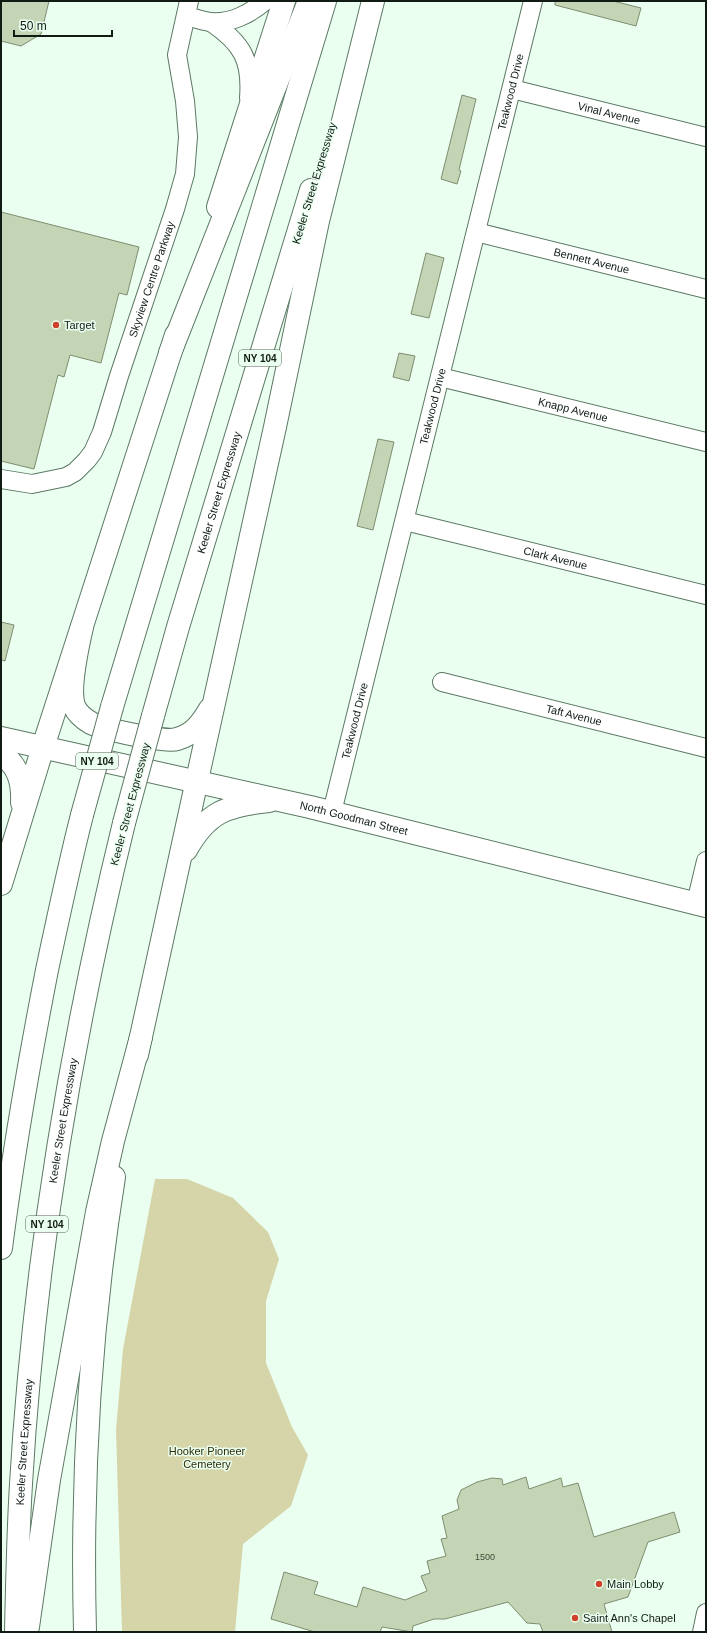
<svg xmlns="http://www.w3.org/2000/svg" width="707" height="1633" viewBox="0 0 707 1633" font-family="Arial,sans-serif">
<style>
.green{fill:#d6d5a9}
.building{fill:#c4d5b5;stroke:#7e8d70}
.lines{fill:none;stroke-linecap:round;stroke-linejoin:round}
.minor-casing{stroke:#5b7964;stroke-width:20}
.major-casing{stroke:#5b7964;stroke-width:24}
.highway-casing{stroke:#5b7964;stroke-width:24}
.minor{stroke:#fff;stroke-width:18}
.major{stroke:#fff;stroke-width:22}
.highway{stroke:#fff;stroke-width:22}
.highway-bridge-casing{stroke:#5b7964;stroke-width:24;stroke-linecap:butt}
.highway-bridge{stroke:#fff;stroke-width:22}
.poi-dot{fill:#cf432c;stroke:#ebfff0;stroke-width:1.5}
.labels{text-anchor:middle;stroke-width:3;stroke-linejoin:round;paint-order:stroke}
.number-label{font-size:9px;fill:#3c4a3c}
.shield{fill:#ebfff0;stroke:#515f55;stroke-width:1}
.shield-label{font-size:10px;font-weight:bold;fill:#0f1b13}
.street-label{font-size:11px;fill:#0f1b13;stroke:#ebfff0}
.poi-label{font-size:11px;fill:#0f1b13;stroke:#ebfff0;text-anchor:start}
.park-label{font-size:11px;fill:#2f2d08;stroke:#ebfff0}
</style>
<rect width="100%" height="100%" fill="#ebfff0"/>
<polygon class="green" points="155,1179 187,1179 233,1198 268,1232 279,1259 266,1301 266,1363 292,1427 308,1455 291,1506 243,1544 235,1632 122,1632 116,1430 123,1349"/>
<g class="building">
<polygon points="1,1 49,1 41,34 21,46 1,41"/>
<polygon points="555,1 613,1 641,8 636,26 555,5"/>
<polygon points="462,95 476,99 459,170 461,171 457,184 441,179"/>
<polygon points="1,212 139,247 127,295 119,293 101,363 70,355 64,377 58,375 34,469 1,461"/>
<polygon points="426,253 444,258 429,318 411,314"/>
<polygon points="399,353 415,356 409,381 393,377"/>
<polygon points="378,439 394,442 373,530 357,526"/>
<polygon points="1,622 14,625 5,661 1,660"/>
<polygon points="526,1477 529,1489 561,1478 563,1487 578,1483 594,1537 674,1512 680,1532 648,1542 628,1597 604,1604 612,1632 543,1632 540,1624 527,1623 508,1602 445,1619 434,1619 413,1626 412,1632 382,1627 380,1632 315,1632 271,1619 284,1572 318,1582 314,1594 357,1607 363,1587 405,1600 427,1591 421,1576 430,1573 427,1561 446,1556 441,1539 447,1538 442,1516 459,1509 457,1500 461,1490 477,1482 492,1478 502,1479 503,1485"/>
</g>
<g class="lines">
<defs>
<g id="minor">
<path d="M186 16C194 18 202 21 210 22 230 24 250 14 265 1"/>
<path d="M211 22C242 43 252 60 249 98"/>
<path id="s1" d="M512 89 706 137"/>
<path id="s2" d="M476 232 706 289"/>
<path id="s3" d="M440 377 706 442"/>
<path id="s4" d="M1 479 32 484 66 477 75 472 87 460 93 452 102 432 119 376 175 209 185 174 188 137 185 101 177 55 189 1"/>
<path id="s5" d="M405 521 706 595"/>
<path id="s6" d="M442 682 706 748"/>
<path id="s7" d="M332 812 533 1"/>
<polyline points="696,903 706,861"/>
<polyline points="702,1632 706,1613"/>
</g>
<g id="major">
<polyline points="218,207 284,1"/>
<path id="s8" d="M1 738 310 807 706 906"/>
<path d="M1 753C18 766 23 781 22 803"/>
<path d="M186 850C207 812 227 805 269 801"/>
<polyline points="1,884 43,747 176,335"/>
<polyline points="137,1055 197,780"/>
<path d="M85 1632C81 1480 90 1327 114 1177"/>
</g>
<g id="highway">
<polyline points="170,353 309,1"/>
<path d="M82 627C78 645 68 688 74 706 77 713 84 719 91 723 103 729 165 743 177 739 193 735 202 723 210 709"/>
<polyline points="112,707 325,1"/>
<path id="s9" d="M153 716 178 627 311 190"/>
<polyline points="197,780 275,427 318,221 373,1"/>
<path d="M1 1248C13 1155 29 1062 47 970 58 918 69 866 82 815"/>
<polyline points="28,1627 49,1480 97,1212 113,1141 141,1037"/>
<path id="s10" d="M16 1632C17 1583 18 1533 21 1484 34 1261 71 1040 124 823"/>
</g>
</defs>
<use href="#minor" class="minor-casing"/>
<use href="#major" class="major-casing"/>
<use href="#highway" class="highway-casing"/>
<use href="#minor" class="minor"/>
<use href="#major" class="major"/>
<use href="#highway" class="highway"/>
<defs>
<g id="highway-bridge">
<polyline points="82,815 112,707"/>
<polyline points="124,823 153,716"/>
</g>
</defs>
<use href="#highway-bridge" class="highway-bridge-casing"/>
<use href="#highway-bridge" class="highway-bridge"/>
</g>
<g class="poi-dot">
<circle cx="56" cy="325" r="4"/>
<circle cx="599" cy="1584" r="4"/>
<circle cx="575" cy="1618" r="4"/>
</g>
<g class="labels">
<g class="number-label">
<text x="485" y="1560">1500</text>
</g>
<g class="shield">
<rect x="239" y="350" width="42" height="16" rx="3"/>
<rect x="76" y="753" width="42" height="16" rx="3"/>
<rect x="26" y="1216" width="42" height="16" rx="3"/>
</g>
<g class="shield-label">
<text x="260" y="362">NY 104</text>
<text x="97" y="765">NY 104</text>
<text x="47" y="1228">NY 104</text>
</g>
<g class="street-label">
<text dy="4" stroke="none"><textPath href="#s7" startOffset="742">Teakwood Drive</textPath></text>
<text dy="4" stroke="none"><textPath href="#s1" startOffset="100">Vinal Avenue</textPath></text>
<text transform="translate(314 183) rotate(-73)" y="4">Keeler Street Expressway</text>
<text dy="4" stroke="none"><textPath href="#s2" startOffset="119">Bennett Avenue</textPath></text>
<text dy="4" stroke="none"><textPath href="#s4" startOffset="286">Skyview Centre Parkway</textPath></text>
<text dy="4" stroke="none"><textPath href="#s7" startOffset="418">Teakwood Drive</textPath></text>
<text dy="4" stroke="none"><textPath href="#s3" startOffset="137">Knapp Avenue</textPath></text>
<text dy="4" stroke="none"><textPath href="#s9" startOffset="233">Keeler Street Expressway</textPath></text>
<text dy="4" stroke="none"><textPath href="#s5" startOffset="155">Clark Avenue</textPath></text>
<text dy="4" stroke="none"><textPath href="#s6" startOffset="136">Taft Avenue</textPath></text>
<text dy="4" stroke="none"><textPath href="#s7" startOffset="94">Teakwood Drive</textPath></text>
<text transform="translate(130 804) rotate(-75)" y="4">Keeler Street Expressway</text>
<text dy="4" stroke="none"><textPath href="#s8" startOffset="362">North Goodman Street</textPath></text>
<text dy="4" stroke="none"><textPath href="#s10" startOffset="514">Keeler Street Expressway</textPath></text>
<text dy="4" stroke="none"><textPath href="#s10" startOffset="190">Keeler Street Expressway</textPath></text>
</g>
<g class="poi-label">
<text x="64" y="329">Target</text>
<text x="607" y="1588">Main Lobby</text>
<text x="583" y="1622">Saint Ann's Chapel</text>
</g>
<g class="park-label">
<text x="207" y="1455">Hooker Pioneer<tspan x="207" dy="13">Cemetery</tspan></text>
</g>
</g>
<rect width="707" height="1633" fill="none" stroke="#0f1b13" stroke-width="4"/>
<path d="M14 30v6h98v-6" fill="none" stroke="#0f1b13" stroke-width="2"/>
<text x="20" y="30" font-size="12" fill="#0f1b13" stroke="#ebfff0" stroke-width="3" paint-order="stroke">50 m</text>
</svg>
